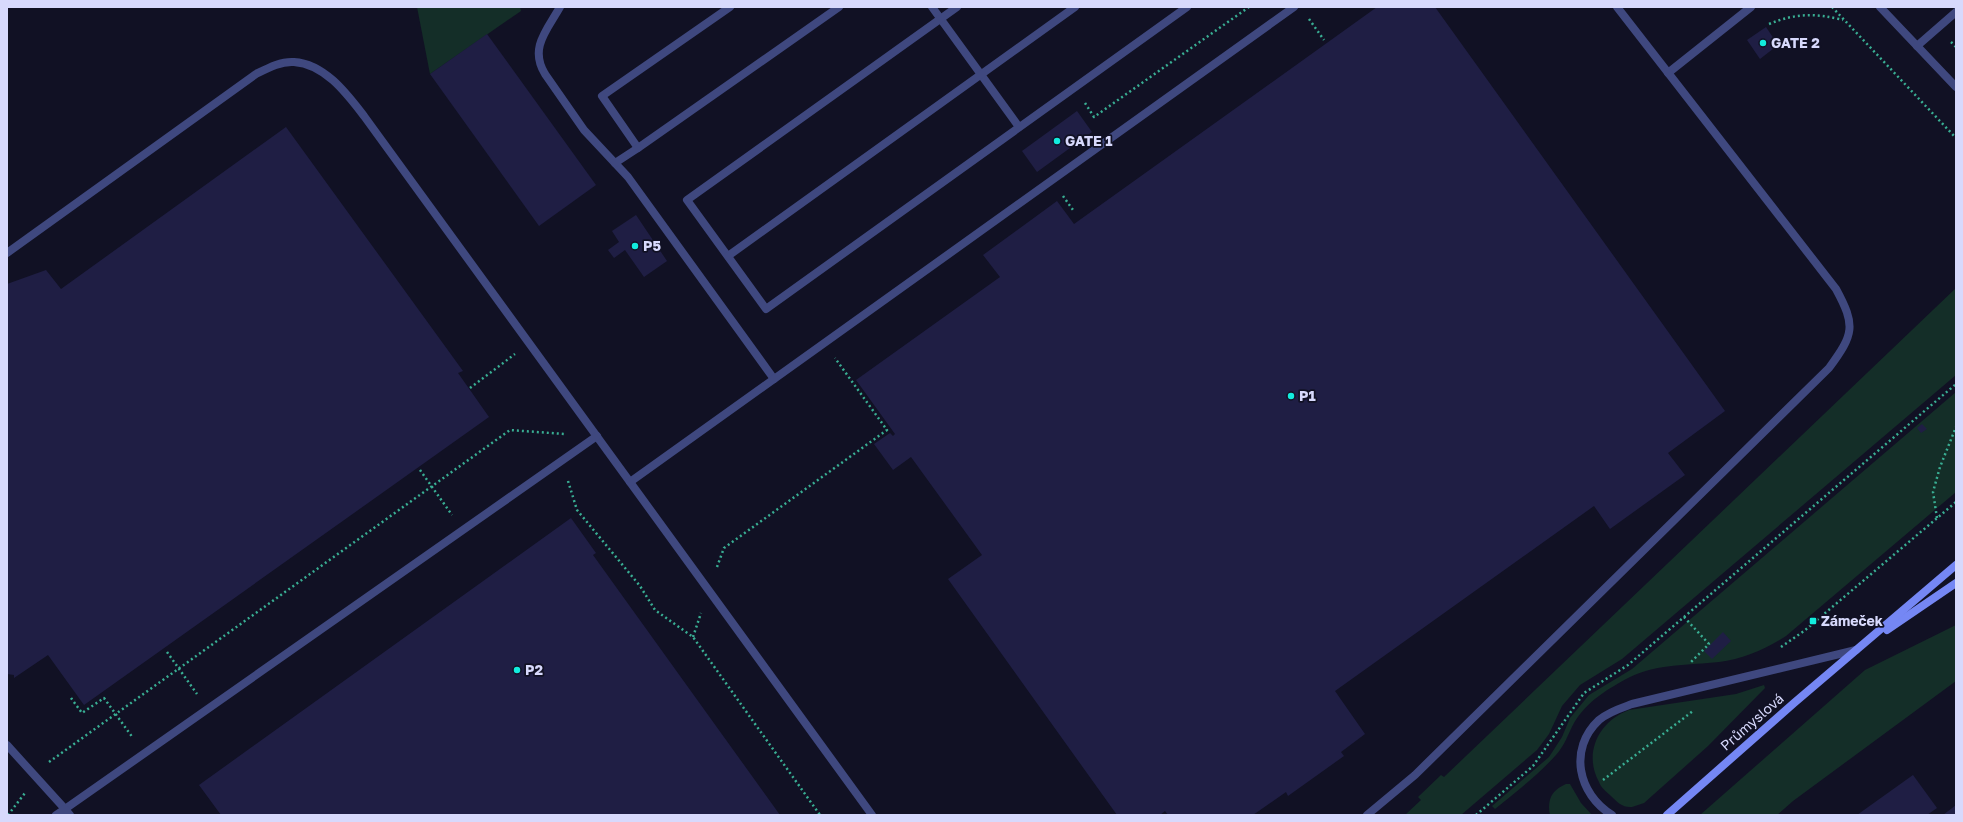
<svg xmlns="http://www.w3.org/2000/svg" width="1963" height="822" viewBox="0 0 1963 822" font-family="'Golos Text',sans-serif">
<style>
.green{fill:#142e28}
.building{fill:#1f1e44}
.lines{fill:none;stroke-linecap:round;stroke-linejoin:round}
.path{stroke:#39ae93;stroke-width:2.5;stroke-dasharray:2 3;stroke-linecap:butt}
.lane{stroke:#3f487f;stroke-width:8}
.street{stroke:#3f487f;stroke-width:8}
.secondary{stroke:#7587f4;stroke-width:8}
.poi-dot{fill:#12ecde;stroke:#111124;stroke-width:1.5}
.labels{text-anchor:middle;stroke-width:3.5;stroke-linejoin:round;paint-order:stroke}
.poi-label{font-size:14px;font-weight:bold;fill:#d7d9fc;stroke:#111124;text-anchor:start}
.street-label{font-size:14px;fill:#d7d9fc;stroke:#111124}
</style>
<rect width="100%" height="100%" fill="#111124"/>
<g class="green">
<polygon points="417,7 520,7 521,11 430,74"/>
<polygon points="1956,288 1956,375 1622,659 1580,685 1562,706 1549,734 1537,750 1461,815 1405,815 1421,800 1418,797 1441,775 1444,777"/>
<path d="M1956 392V492L1786 636C1766 649 1743 659 1719 662 1689 665 1657 664 1630 677 1609 688 1586 702 1574 723 1568 734 1565 745 1556 755 1538 775 1516 792 1495 809L1492 806 1549 757 1562 737 1570 718 1589 695 1632 669Z"/>
<polygon points="1956,625 1956,681 1793,801 1777,815 1700,815 1865,670"/>
<path d="M1764 685 1765 688 1708 746 1644 803C1640 804 1636 806 1632 807 1623 808 1617 802 1611 796 1607 792 1601 788 1599 782 1583 753 1599 721 1629 710L1736 694Z"/>
<path d="M1566 784H1570L1581 803 1592 815H1550C1547 799 1552 790 1566 784Z"/>
</g>
<g class="building">
<polygon points="1377,7 1435,7 1725,411 1668,453 1685,475 1610,529 1594,506 1335,691 1365,734 1341,752 1344,756 1288,796 1286,792 1253,815 1168,815 1165,811 1160,815 1117,815 948,579 982,555 911,457 893,470 874,444 890,433 893,436 895,434 856,380 1000,277 983,255 1057,201 1074,224"/>
<polygon points="1766,27 1778,45 1760,59 1747,40"/>
<polygon points="487,34 596,185 539,226 430,74"/>
<polygon points="1077,111 1092,132 1037,172 1022,151"/>
<polygon points="286,127 463,371 458,373 489,417 84,705 48,655 14,678 14,675 7,674 7,284 46,270 61,289"/>
<polygon points="636,215 667,261 644,277 625,250 614,258 608,250 619,242 612,231"/>
<polygon points="1922,424 1927,429 1921,433 1917,428"/>
<polygon points="571,518 596,553 593,555 780,815 221,815 199,785"/>
<polygon points="1723,632 1731,641 1712,659 1704,651"/>
<polygon points="1913,775 1937,808 1927,815 1857,815"/>
<polygon points="1956,805 1956,815 1943,815"/>
</g>
<g class="lines">
<g class="path">
<polyline points="1832,7 1956,138"/>
<polyline points="1309,19 1324,40"/>
<path d="M1769 24C1796 13 1815 13 1843 20"/>
<polyline points="1951,42 1956,47"/>
<polyline points="1085,103 1094,117 1249,7"/>
<polyline points="1063,196 1073,210"/>
<polyline points="470,388 515,354"/>
<polyline points="420,470 452,515"/>
<polyline points="568,481 577,510 640,586 655,610 693,637 820,815"/>
<polyline points="1937,518 1933,492 1940,467 1956,427"/>
<polyline points="717,567 724,548 887,430 835,358"/>
<polyline points="1684,617 1709,644 1690,663"/>
<polyline points="693,637 701,613"/>
<polyline points="1781,647 1804,631 1956,502"/>
<polyline points="167,652 197,694"/>
<polyline points="71,698 82,713 104,698 133,738"/>
<polyline points="49,762 510,430 564,434"/>
<polyline points="1603,780 1693,711"/>
<polyline points="8,815 25,793"/>
<polyline points="1476,815 1533,766 1584,693 1628,665 1956,384"/>
</g>
<g class="lane">
<path d="M560 7C547 30 529 48 545 74L584 130 628 177 774 379"/>
<polyline points="730,7 602,96 638,148 839,7"/>
<polyline points="932,7 1019,127"/>
<polyline points="957,7 687,200 766,309 1187,7"/>
<polyline points="1917,46 1956,12"/>
<polyline points="1668,73 1751,7"/>
<polyline points="615,163 638,148"/>
<path d="M7 253 256 74C268 68 281 61 294 62 325 64 347 94 364 116L872 815"/>
<polyline points="728,256 1075,7"/>
<polyline points="630,482 1294,7"/>
<polyline points="7,745 65,809 597,436"/>
<polyline points="56,815 65,809 70,815"/>
<path d="M1367 815 1415 775 1829 368C1854 334 1856 326 1836 289L1617 7"/>
<path d="M1612 815C1578 794 1568 749 1599 720 1608 712 1621 708 1632 704L1856 650"/>
</g>
<polyline class="street" points="1880,7 1956,87"/>
<g class="secondary">
<polyline points="1887,630 1956,583"/>
<polyline points="1667,815 1794,703 1956,565"/>
</g>
</g>
<g class="poi-dot">
<circle cx="1763" cy="43" r="4"/>
<circle cx="1057" cy="141" r="4"/>
<circle cx="635" cy="246" r="4"/>
<circle cx="1291" cy="396" r="4"/>
<rect x="1809" y="617" width="8" height="8" rx="2"/>
<circle cx="517" cy="670" r="4"/>
</g>
<g class="labels">
<g class="poi-label">
<text x="1771" y="48">GATE 2</text>
<text x="1065" y="146">GATE 1</text>
<text x="643" y="251">P5</text>
<text x="1299" y="401">P1</text>
<text x="1821" y="626">Zámeček</text>
<text x="525" y="675">P2</text>
</g>
<g class="street-label">
<text transform="translate(1752 722) rotate(-41)" y="5">Průmyslová</text>
</g>
</g>
<rect width="1963" height="822" fill="none" stroke="#d7d9fc" stroke-width="16"/>
</svg>
